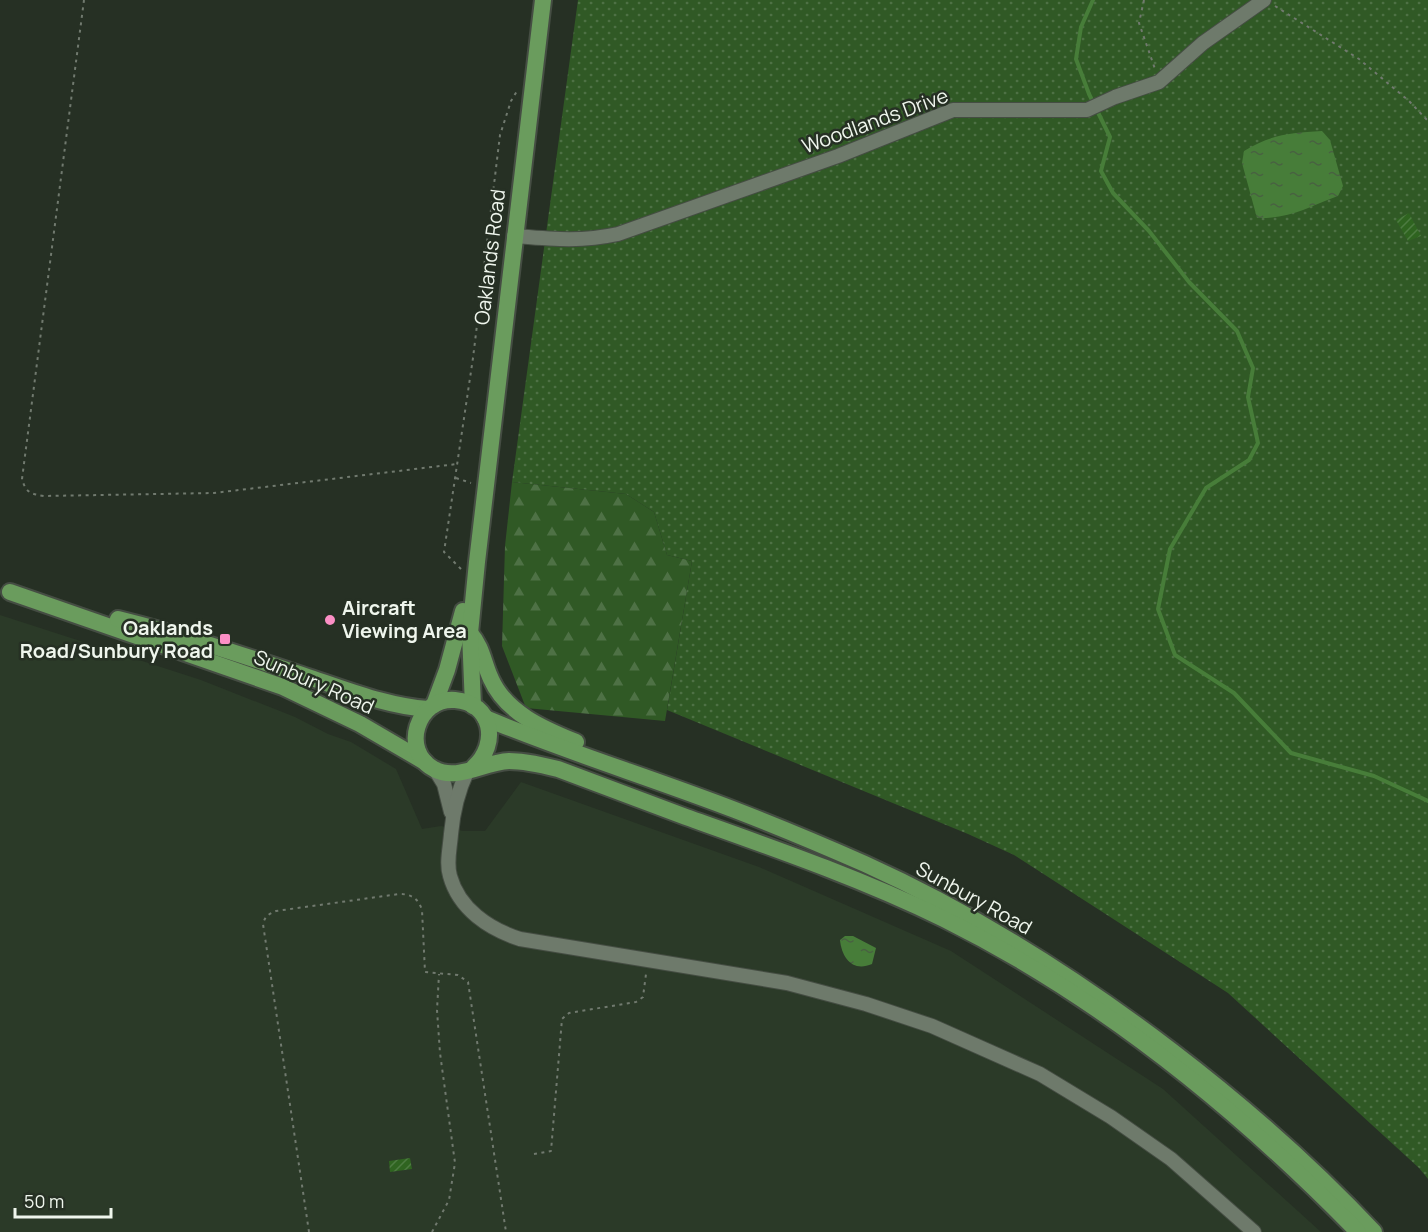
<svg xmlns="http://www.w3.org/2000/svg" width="1428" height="1232" viewBox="0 0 1428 1232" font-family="Manrope,sans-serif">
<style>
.built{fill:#2b3a28}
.green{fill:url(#green-dots)}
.forest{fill:url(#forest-firs)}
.water{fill:url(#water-ripples)}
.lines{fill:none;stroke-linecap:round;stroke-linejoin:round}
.stream{stroke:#477d39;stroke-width:4}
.building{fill:url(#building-hatch)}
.minor-casing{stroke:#454d43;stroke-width:16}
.major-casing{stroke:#454d43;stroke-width:20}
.path{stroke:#717a6f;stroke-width:2;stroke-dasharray:3 4.5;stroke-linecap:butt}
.minor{stroke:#6e7a6b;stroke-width:14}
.major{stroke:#6a9c5d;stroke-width:16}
.poi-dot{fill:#fb8fc5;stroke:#263024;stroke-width:2}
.labels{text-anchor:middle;stroke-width:5;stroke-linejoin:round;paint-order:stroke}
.street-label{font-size:20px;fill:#eff6ed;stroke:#263024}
.poi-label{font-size:20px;font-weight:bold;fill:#eff6ed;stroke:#263024;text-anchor:start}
</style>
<defs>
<pattern id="green-dots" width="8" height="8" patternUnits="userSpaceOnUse" patternTransform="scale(1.5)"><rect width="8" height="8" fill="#305925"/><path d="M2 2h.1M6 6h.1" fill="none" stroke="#4e7145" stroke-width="1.8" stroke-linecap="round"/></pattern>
<pattern id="forest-firs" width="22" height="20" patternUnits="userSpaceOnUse" patternTransform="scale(1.5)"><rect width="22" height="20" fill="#305925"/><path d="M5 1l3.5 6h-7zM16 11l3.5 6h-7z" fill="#4e7145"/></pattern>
<pattern id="water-ripples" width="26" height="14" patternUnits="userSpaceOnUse" patternTransform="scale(1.5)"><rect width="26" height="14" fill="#477d39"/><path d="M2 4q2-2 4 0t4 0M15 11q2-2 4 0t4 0" fill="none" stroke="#486141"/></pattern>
<pattern id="building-hatch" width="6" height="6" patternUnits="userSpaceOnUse" patternTransform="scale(1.5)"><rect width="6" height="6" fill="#2f6420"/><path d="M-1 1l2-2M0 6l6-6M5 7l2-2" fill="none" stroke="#4d7b41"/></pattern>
</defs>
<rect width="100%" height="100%" fill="#263024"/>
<polygon class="built" points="0,615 201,680 295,717 328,734 351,742 396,769 422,829 441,826 463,831 485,831 521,782 759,867 951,951 1163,1089 1321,1232 0,1232"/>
<polygon class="green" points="578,0 1428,0 1428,1179 1419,1168 1228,993 1014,855 968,834 667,710 692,561 667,555 654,512 626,494 512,482"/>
<polygon class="forest" points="512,482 626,494 654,512 667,555 692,561 665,721 526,708 502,646 505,546"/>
<g class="water">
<path d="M1322 131 1330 140 1343 186 1338 196C1308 207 1290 219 1257 218L1242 163 1244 151C1272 134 1290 133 1322 131Z"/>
<path d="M845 936H853L876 948 872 964C853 972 842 959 840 940Z"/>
</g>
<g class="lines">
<polyline class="stream" points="1093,0 1081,27 1076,59 1089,94 1110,137 1101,171 1113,193 1149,231 1189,282 1237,331 1253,368 1248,397 1258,443 1249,460 1206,488 1170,549 1158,609 1175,655 1234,693 1291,753 1374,776 1428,801"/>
</g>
<g class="building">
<polygon points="1409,213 1421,236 1408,241 1396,220"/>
<polygon points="410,1158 412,1169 390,1172 389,1161"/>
</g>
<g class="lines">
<defs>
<g id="minor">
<path d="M514 236C552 239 581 242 618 234L838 156 953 110H1087L1115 97 1159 82 1203 43 1264 0"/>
<polyline points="436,771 444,784 451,812"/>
<path d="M467 772C457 793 453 812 451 834 450 848 446 863 450 876 459 909 489 929 520 939L787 983 866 1004 932 1026 1040 1074 1111 1117 1171 1159 1254 1232"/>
</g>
<g id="major">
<polyline points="10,592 283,687 360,724 425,762"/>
<path d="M118 619C183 635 245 656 308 677 348 690 386 706 428 709"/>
<path d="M470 633C483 648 483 662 491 679 506 713 544 729 576 742"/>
<polyline points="434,705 447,670 463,611"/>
<polyline points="473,706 470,633 477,562 543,0"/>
<path d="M485 718C567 752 652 778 735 810 779 827 822 845 865 864 976 914 1076 978 1172 1051 1244 1106 1312 1166 1374 1232"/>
<path d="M474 767C499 744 493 703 455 700 417 697 400 751 434 769 457 782 483 762 509 761 526 761 542 765 558 769 601 785 643 801 686 817 773 848 860 878 944 919 1099 996 1238 1109 1358 1232"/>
</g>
</defs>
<use href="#minor" class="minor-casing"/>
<use href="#major" class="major-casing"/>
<g class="path">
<path d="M84 0 22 479C26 493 31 494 44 496L214 493 457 464"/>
<polyline points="1144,0 1139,23 1155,69"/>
<polyline points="1275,6 1359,59 1409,101 1428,121"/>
<polyline points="487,234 502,235"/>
<polyline points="456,478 471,483"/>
<polyline points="461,569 444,552 473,358 500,135 511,101 517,91"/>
<polyline points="534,1154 551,1151 562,1019 569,1013 636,1002 643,997 646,974"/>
<path d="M309 1232 263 924C265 916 269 914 276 911L399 894C411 894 418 898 422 910L425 972 458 975 468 982 506 1232"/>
<polyline points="432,1232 449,1200 455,1163 440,1053 437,1010 439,974"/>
</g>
<use href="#minor" class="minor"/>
<use href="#major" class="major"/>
</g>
<g class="poi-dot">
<circle cx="330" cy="620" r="6"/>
<rect x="219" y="633" width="12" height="12" rx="3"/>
</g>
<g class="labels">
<g class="street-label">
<text transform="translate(875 121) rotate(-20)" y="7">Woodlands Drive</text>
<text transform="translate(490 257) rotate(-83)" y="7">Oaklands Road</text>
<text transform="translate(314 682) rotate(24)" y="7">Sunbury Road</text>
<text transform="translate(974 898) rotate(29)" y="7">Sunbury Road</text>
</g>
<g class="poi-label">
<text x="342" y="615">Aircraft<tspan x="342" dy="23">Viewing Area</tspan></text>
<text x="213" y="635" text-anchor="end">Oaklands<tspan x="213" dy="23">Road/Sunbury Road</tspan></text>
</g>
</g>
<path d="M15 1208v9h96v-9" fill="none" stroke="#eff6ed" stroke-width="3"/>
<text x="24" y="1208" font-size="18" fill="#eff6ed" stroke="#263024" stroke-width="4.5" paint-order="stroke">50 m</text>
</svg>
